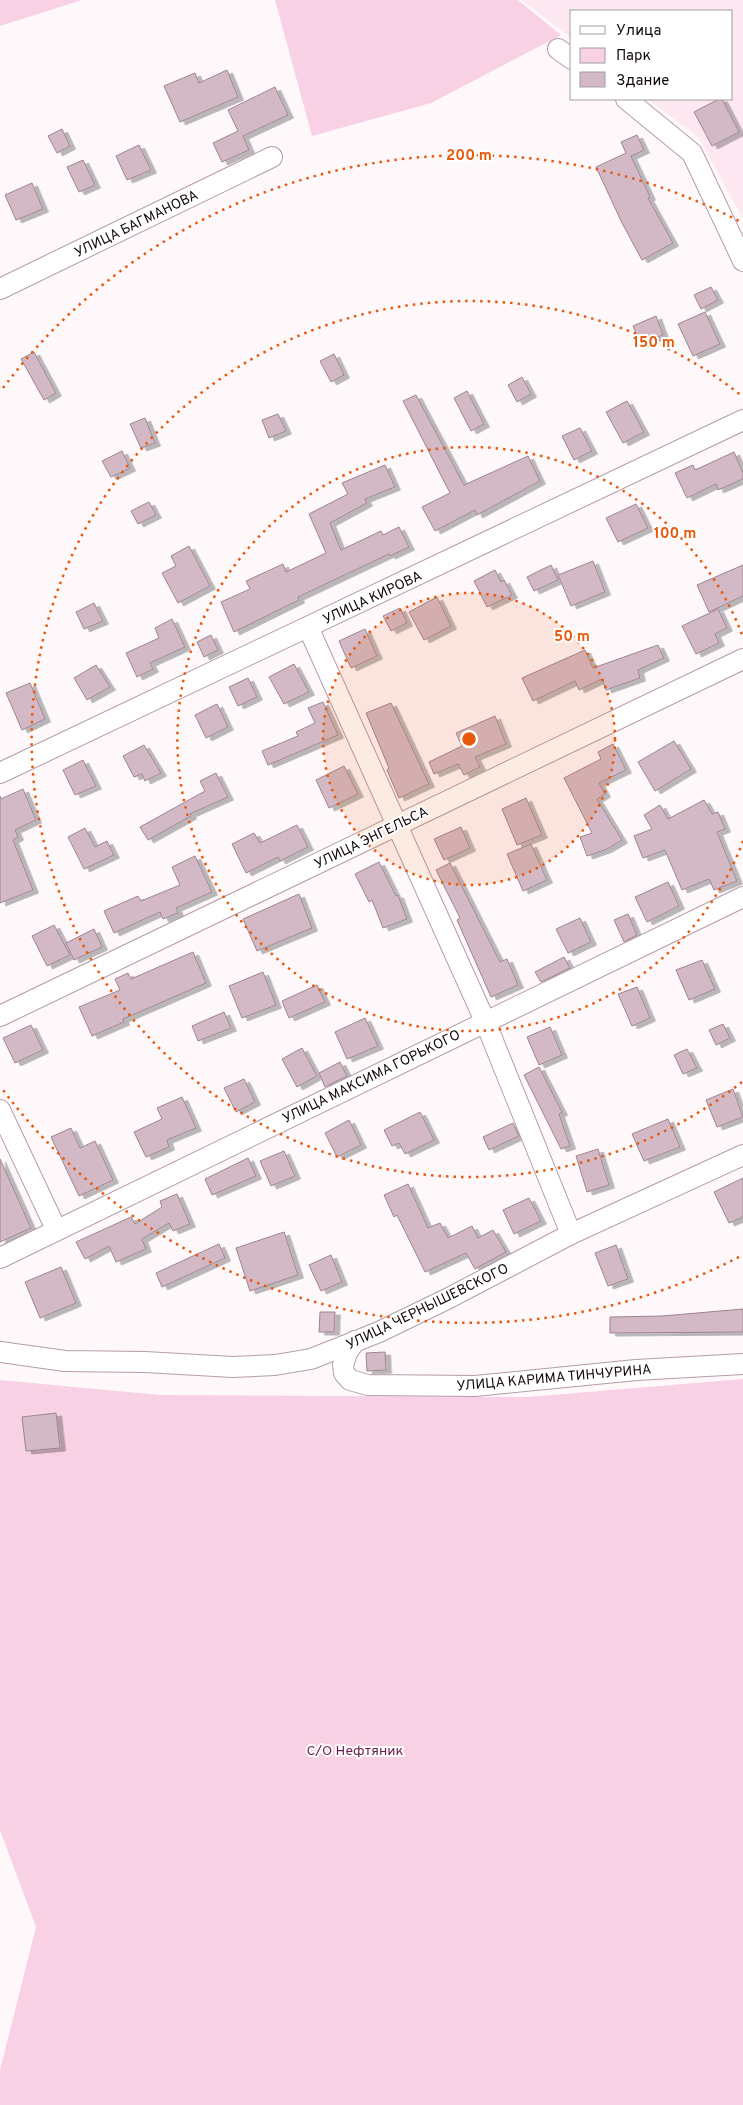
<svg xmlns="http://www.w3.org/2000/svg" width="743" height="2105" viewBox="0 0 743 2105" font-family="Overpass,sans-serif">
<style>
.built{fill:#fde8f2}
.green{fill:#f8d1e4}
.building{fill:#d2b9c5;stroke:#9d8490;filter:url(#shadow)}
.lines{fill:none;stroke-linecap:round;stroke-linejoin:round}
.street-casing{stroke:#b59ca8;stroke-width:22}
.street{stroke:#fff;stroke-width:20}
.ring{fill:none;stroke:#e8590c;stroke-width:2.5;stroke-dasharray:2.5 5}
.labels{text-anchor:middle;stroke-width:4;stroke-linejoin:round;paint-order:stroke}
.street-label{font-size:14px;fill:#130a0f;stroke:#fff}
.park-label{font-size:14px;fill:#6a1d4b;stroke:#fff}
.centre{fill:#e8590c;stroke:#fff;stroke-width:2.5}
.ring-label{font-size:15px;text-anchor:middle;font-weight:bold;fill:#e8590c;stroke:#fff;stroke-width:4;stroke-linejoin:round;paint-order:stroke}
</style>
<defs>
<filter id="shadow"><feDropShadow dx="5.5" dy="3" stdDeviation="0" flood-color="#0004"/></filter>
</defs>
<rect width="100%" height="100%" fill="#fef8fb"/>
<polygon class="built" points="522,0 743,0 743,219 699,138 648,99 732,99 732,11 572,11 572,39"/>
<g class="green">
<polygon points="0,0 82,0 0,26"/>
<polygon points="275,0 518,0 561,35 431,103 312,136"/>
<polygon points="743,1379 743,2105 0,2105 0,2070 36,1927 0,1830 0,1380 160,1395 528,1397"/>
</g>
<g class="building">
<polygon points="227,70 238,97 180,122 164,86 195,73 199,83"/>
<polygon points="275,87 288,115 243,136 249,150 222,162 213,143 238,131 228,110"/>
<polygon points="719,99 722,99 739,132 712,146 694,112"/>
<polygon points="62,129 70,146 57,153 48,136"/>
<polygon points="637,135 644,150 631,156 650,197 648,198 673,243 642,260 622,223 596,167 626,153 621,142"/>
<polygon points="139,145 151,170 127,180 116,156"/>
<polygon points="83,160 95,185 79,192 67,167"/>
<polygon points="32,183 43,209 16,220 5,195"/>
<polygon points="711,287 718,300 701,309 694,295"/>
<polygon points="705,312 720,344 693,356 678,324"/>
<polygon points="656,316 663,335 640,344 633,326"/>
<polygon points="34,352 56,393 44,400 21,359"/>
<polygon points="334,354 344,375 331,382 320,361"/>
<polygon points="522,377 531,394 517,402 508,385"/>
<polygon points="467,391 484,424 471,431 454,398"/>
<polygon points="416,395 464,485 528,456 540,481 477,515 475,510 435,531 422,507 450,493 403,401"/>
<polygon points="627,401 644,432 623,443 606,412"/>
<polygon points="278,414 286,431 269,438 262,420"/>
<polygon points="145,418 155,443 141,448 130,424"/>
<polygon points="580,428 592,451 574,460 562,436"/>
<polygon points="122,451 130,468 111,477 102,461"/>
<polygon points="734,452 743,473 743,479 718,490 716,484 687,498 675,473 693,465 695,470"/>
<polygon points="385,465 395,487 365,499 367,503 330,523 341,550 381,531 383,535 399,527 409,547 390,556 389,554 298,597 299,600 234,632 221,602 250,589 246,581 283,564 286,572 326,553 309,514 348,494 342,483"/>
<polygon points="149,502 156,515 138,524 131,511"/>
<polygon points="636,504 648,528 618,542 606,518"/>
<polygon points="189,546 210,586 178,603 162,573 176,566 171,556"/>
<polygon points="593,561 605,592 571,606 558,575"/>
<polygon points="551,565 558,580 534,591 527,577"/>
<polygon points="743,565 743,596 709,612 697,585"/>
<polygon points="495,570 501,582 504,580 512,595 487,607 474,581"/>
<polygon points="437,597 451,626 424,640 409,612"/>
<polygon points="94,603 103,621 84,629 76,612"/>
<polygon points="400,608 407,623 391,631 383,616"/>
<polygon points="718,609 727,628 715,634 719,643 696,654 682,626"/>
<polygon points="172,619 185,647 150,663 153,669 137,677 126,653 159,638 155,628"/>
<polygon points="365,629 377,656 351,668 339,641"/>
<polygon points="211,635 218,650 204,657 197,642"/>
<polygon points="658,645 664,658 638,670 640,678 606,690 602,679 579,690 575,681 533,701 522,678 585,650 593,668"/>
<polygon points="294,664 309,692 284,704 269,677"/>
<polygon points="96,665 110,687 87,700 74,678"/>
<polygon points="248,678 257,697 238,706 229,687"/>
<polygon points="30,683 45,719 22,730 6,693"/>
<polygon points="323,702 338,735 268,765 262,751 298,736 296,732 315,723 308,708"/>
<polygon points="391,703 429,784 399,798 387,770 389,768 366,713"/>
<polygon points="217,704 228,727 206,738 195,715"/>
<polygon points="495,716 506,744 475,757 480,767 464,775 458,764 434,774 429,762 462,746 456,733"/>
<polygon points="674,741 691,769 655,791 638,762"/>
<polygon points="613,744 626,770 599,783 605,794 597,799 622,840 607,849 587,856 580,837 592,833 564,778 601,759 598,752"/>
<polygon points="144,745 161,773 145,781 142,774 134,777 123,756"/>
<polygon points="83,760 96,786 75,795 63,770"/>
<polygon points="344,766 358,794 329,808 316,780"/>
<polygon points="216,773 228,797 190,814 191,816 148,840 140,827 205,791 200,781"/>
<polygon points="23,789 36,820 15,830 18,837 13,840 33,890 0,903 0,796 1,799"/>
<polygon points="526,798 542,835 517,845 502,809"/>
<polygon points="704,800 712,814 718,812 725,829 717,832 737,881 714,890 709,879 682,890 665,850 643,858 634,836 652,829 644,815 660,805 668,819"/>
<polygon points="297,825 308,847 280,861 278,857 246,873 232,844 254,833 260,843"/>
<polygon points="461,827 470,848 444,860 434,839"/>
<polygon points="85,828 95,847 107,841 114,855 84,869 68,837"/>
<polygon points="531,844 547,880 523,891 507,854"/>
<polygon points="195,856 212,892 176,908 178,913 163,919 160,912 114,933 104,911 138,896 141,901 180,885 172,867"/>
<polygon points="379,862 396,896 398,895 407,919 383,928 372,900 369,902 355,874"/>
<polygon points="450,863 500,962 507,959 518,985 491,997 457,920 460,918 436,870"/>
<polygon points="668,882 679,906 647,922 635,897"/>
<polygon points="299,894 312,928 257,951 243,919"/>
<polygon points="628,914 637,935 624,942 614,920"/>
<polygon points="580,918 591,942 568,953 556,929"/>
<polygon points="54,925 70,955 47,966 32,936"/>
<polygon points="94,929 102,947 74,960 66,943"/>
<polygon points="193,952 206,983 144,1010 123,1019 124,1022 92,1036 79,1007 120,990 115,979 128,973 131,979"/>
<polygon points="564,957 570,968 541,982 535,972"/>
<polygon points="702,960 715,989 689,1000 676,970"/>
<polygon points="263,972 276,1005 242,1018 229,986"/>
<polygon points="317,985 325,1002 289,1018 282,1001"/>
<polygon points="637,987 650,1018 632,1026 618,994"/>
<polygon points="224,1012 231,1028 198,1041 192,1026"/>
<polygon points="365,1018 378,1046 347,1059 335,1032"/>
<polygon points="723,1024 730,1038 716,1045 709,1030"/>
<polygon points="31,1025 43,1050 15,1063 3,1038"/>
<polygon points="550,1027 562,1055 539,1065 527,1037"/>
<polygon points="302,1048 317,1076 297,1087 282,1059"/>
<polygon points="687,1049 697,1068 683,1074 674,1055"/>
<polygon points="340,1062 347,1076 325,1087 319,1073"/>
<polygon points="539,1067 562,1112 559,1114 570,1146 561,1149 524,1075"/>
<polygon points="244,1079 255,1102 236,1112 224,1088"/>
<polygon points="733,1089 743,1117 717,1127 706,1100"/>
<polygon points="182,1097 196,1128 167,1140 169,1147 146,1157 134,1132 162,1119 157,1108"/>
<polygon points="420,1112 434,1140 405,1154 399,1143 392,1146 384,1130"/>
<polygon points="668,1119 680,1147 644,1161 632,1134"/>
<polygon points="349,1120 361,1145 337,1157 325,1133"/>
<polygon points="513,1123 519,1136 489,1150 483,1137"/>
<polygon points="71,1128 80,1148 95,1141 113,1180 79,1196 51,1137"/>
<polygon points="598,1149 609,1185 587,1192 576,1156"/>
<polygon points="284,1151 295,1176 271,1186 260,1161"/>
<polygon points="248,1158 256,1176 212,1195 205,1179"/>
<polygon points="0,1159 31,1228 0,1242"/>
<polygon points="743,1178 743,1217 729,1223 714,1192"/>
<polygon points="408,1184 428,1228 440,1223 448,1238 472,1226 478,1238 493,1230 506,1252 475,1269 466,1253 425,1272 397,1215 394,1217 384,1195"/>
<polygon points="177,1194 190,1224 173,1231 169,1223 142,1239 146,1249 116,1262 109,1246 85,1259 76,1242 131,1217 135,1224 162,1207 160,1201"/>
<polygon points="529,1198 541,1221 514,1234 503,1210"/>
<polygon points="284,1232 298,1275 250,1291 236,1248"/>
<polygon points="219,1244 225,1258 162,1287 156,1273"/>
<polygon points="616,1245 628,1279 608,1286 595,1253"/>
<polygon points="331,1255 342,1282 321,1291 309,1265"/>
<polygon points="61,1267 76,1303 40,1318 25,1282"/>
<polygon points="743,1309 743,1332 610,1333 610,1317 662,1316"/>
<polygon points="320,1312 335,1312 334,1332 319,1332"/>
<polygon points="385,1352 386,1370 367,1371 366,1353"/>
<polygon points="56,1413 60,1448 26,1451 22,1417"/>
</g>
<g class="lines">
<defs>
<g id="street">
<polyline points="558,49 572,59"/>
<polyline points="626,99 692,153 743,261"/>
<polyline points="0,289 272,157"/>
<polyline points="308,627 485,1021 571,1234"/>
<polyline points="0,773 743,420"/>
<polyline points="0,1016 743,659"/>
<polyline points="0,1110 56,1229"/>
<polyline points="0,1258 743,897"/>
<polyline points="355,1341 347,1353 343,1365 344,1373 350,1380 368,1385 475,1386 636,1370 743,1364"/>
<polyline points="0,1352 65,1361 145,1362 233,1367 275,1365 311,1359 379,1332 447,1299 571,1234 743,1155"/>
</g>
</defs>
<use href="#street" class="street-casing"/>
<use href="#street" class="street"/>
</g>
<circle cx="469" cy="739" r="146" fill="#e8590c" fill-opacity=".12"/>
<g class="ring">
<circle cx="469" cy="739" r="146"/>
<path d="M743 841A292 292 0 1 1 743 637"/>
<path d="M742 1082A438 438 0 1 1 742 396"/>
<path d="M739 1257A584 584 0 0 1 3 1090M3 388A584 584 0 0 1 739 221"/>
</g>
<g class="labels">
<g class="street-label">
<text transform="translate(136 223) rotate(-26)" y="5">УЛИЦА БАГМАНОВА</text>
<text transform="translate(372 597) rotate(-25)" y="5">УЛИЦА КИРОВА</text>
<text transform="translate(371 837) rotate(-26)" y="5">УЛИЦА ЭНГЕЛЬСА</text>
<text transform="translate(371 1076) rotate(-26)" y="5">УЛИЦА МАКСИМА ГОРЬКОГО</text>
<text transform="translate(427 1306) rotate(-26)" y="5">УЛИЦА ЧЕРНЫШЕВСКОГО</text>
<text transform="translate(554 1377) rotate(-5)" y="5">УЛИЦА КАРИМА ТИНЧУРИНА</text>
</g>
<g class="park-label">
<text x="355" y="1755">С/О Нефтяник</text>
</g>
</g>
<circle cx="469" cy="739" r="8" class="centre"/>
<g class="ring-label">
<text x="469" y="160">200 m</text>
<text x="654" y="347">150 m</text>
<text x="675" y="538">100 m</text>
<text x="572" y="641">50 m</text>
</g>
<rect x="570" y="10" width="162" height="90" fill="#ffffff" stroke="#a19d9f"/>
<rect x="580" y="26" width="25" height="8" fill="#ffffff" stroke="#a19d9f"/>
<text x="616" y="35" font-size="15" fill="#130a0f">Улица</text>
<rect x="580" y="48" width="25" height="15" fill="#f8d1e4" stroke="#a19d9f"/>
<text x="616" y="60" font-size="15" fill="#130a0f">Парк</text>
<rect x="580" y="72" width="25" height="15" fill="#d2b9c5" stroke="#a19d9f"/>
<text x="616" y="85" font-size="15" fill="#130a0f">Здание</text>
</svg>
